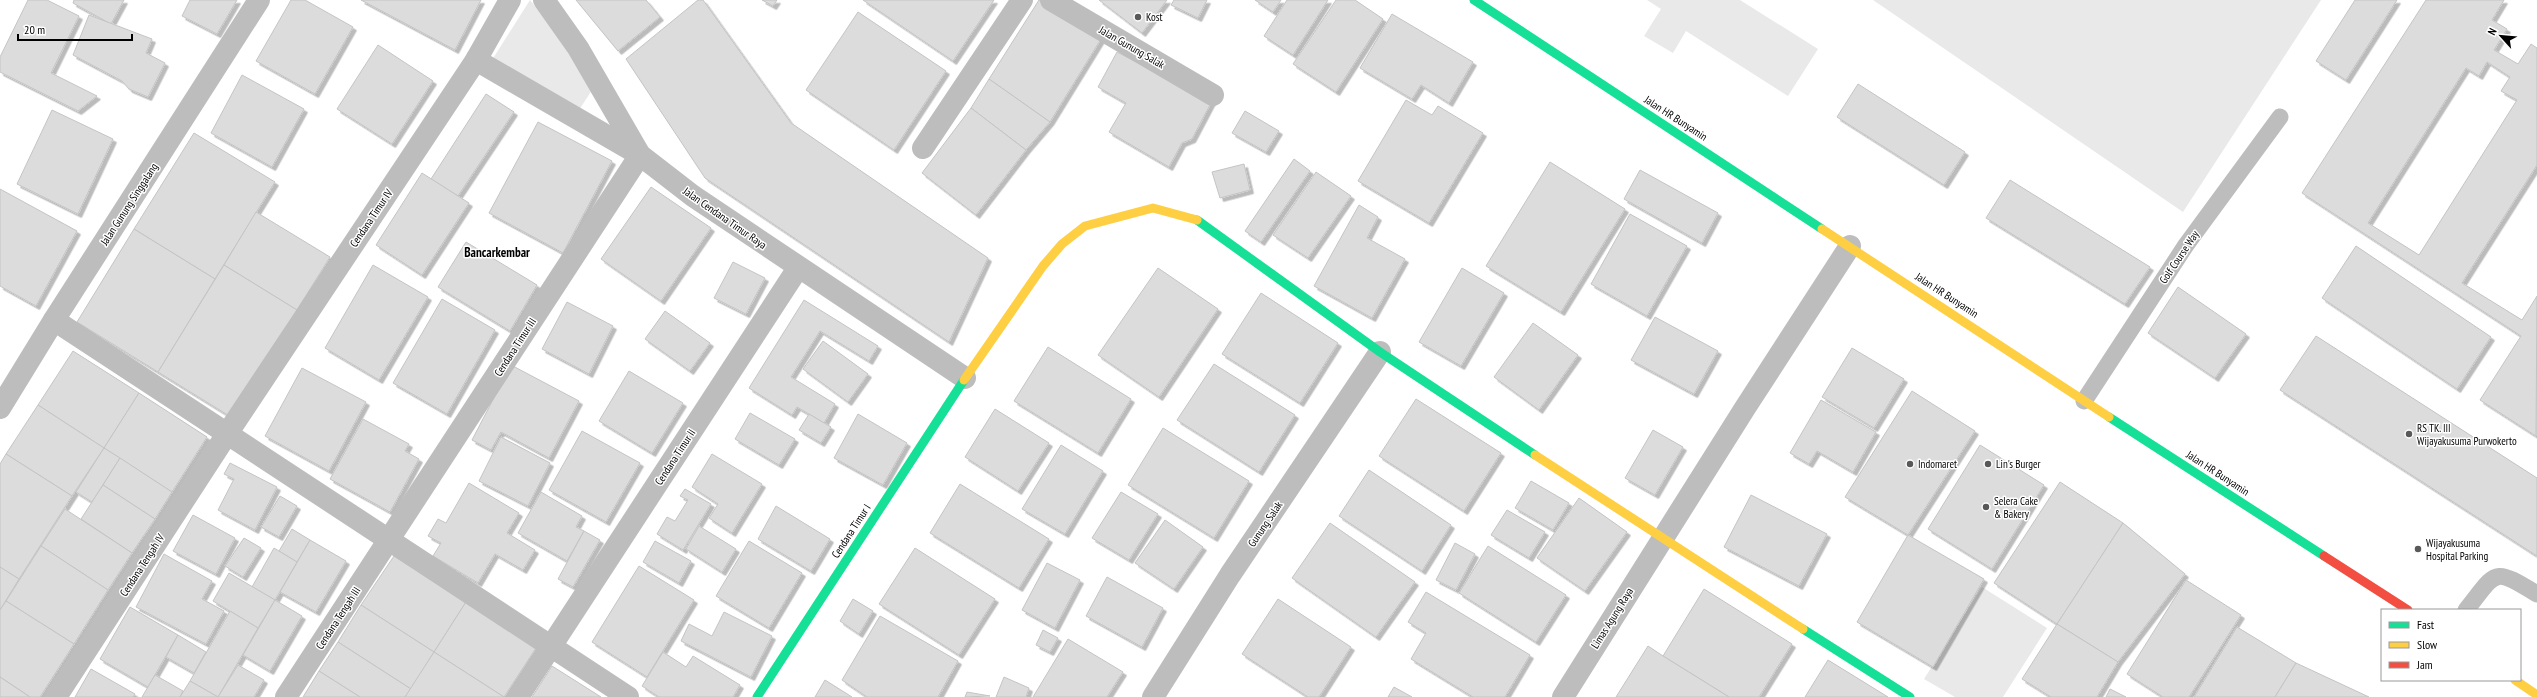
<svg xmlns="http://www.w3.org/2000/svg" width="2537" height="697" viewBox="0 0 2537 697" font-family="'PT Sans Narrow',sans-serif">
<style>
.green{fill:#e9e9e9}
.building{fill:#dcdcdc;stroke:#c4c4c4;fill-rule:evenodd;filter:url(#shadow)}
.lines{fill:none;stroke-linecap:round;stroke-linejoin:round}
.lane{stroke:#bdbdbd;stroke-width:17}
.street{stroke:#bdbdbd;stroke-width:22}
.fast{stroke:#16e098;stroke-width:9}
.slow{stroke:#ffcf43;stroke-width:9}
.jam{stroke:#f24e42;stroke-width:9}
.poi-dot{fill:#595959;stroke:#fff;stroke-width:1.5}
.labels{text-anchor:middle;stroke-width:3;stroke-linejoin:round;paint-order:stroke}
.poi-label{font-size:11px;fill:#000;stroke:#fff;text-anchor:start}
.street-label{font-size:11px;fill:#000;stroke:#fff}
.quarter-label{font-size:13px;font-weight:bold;fill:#000;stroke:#fff}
</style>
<defs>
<filter id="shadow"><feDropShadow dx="3.5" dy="3.5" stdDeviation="0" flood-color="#0004"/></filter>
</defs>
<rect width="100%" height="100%" fill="#fff"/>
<g class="green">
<polygon points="530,0 596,84 577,113 492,60"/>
<polygon points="1647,0 1740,0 1818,49 1788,96 1686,31 1673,53 1644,36 1661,9"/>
<polygon points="1873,0 2321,0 2183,212"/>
<polygon points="1982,587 2047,628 2003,697 1955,697 1924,679"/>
</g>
<g class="building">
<polygon points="28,0 47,0 79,16 51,73 97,96 78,111 0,72 0,57"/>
<polygon points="74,0 124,0 111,24 73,3"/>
<polygon points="190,0 237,0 217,34 182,16"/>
<polygon points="291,0 305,0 353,27 315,94 256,61"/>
<polygon points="361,0 481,0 455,50"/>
<polygon points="576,0 646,0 660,17 618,51"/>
<polygon points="698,0 703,0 791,123 988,258 949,342 705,178 626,59"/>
<polygon points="762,0 777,0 773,6"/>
<polygon points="863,0 994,0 953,61"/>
<polygon points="1039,0 1101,39 1050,122 989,79"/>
<polygon points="1099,0 1167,0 1142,33"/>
<polygon points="1174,0 1207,0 1198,18 1171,5"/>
<polygon points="1255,0 1281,0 1273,12"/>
<polygon points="1287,0 1328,0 1293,55 1264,36"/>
<polygon points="1336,0 1355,0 1383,19 1336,92 1293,64"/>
<polygon points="2355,0 2397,0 2346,80 2316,61"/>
<path d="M2426 0H2504L2492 20 2507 29 2494 50 2518 64 2531 44 2537 48V165L2462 283 2522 320 2537 296 2536 436 2480 400 2521 336 2302 193ZM2487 62 2510 77 2501 91 2517 100 2419 255 2368 223 2466 68 2479 76Z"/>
<polygon points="858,12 946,71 894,150 806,90"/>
<polygon points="1392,14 1473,62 1449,103 1421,85 1412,99 1360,68"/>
<polygon points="89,15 152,39 146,53 165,63 148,97 129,89 122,81 73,55"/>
<polygon points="378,45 433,81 392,144 337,109"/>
<polygon points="1117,52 1212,101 1192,139 1182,143 1169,167 1109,132 1126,103 1098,87"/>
<polygon points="242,75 304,109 272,167 211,133"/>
<polygon points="989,79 1050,122 1026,150 971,108"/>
<polygon points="1858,84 1965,152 1944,185 1837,117"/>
<polygon points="486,94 514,112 458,196 431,179"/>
<polygon points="1406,100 1432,115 1438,106 1483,133 1429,223 1358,181"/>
<polygon points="971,108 1026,150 976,215 922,173"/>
<polygon points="52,110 113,139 78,214 17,184"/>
<polygon points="1245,111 1279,131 1266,152 1232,133"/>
<polygon points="538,122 612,161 563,253 489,213"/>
<polygon points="194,133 275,182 215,279 134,229"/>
<polygon points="1294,159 1310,171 1261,242 1245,231"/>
<polygon points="1550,162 1625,209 1561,312 1486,266"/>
<polygon points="1244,164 1250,190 1220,198 1212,172"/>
<polygon points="1640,170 1718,213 1702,243 1624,199"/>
<polygon points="1316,172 1351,196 1308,258 1273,235"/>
<polygon points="422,173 469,203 422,275 376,245"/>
<polygon points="2010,180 2150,267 2125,304 1986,218"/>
<polygon points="651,187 711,228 661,301 601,259"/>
<polygon points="0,189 77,231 36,306 0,286"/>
<polygon points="1359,205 1378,217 1367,238 1405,259 1372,318 1314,286"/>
<polygon points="256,212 330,257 297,310 224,265"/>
<polygon points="1630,214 1687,246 1647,316 1591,284"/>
<polygon points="134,229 215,279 158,372 77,322"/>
<polygon points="466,242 537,285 510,331 438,287"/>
<polygon points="2356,246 2491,337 2457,389 2322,298"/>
<polygon points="733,262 765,278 746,314 714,298"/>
<polygon points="224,265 297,310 231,417 158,372"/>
<polygon points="373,265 428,297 379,380 325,348"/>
<polygon points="1158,268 1218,309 1159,397 1098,355"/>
<polygon points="1462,268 1504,293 1461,366 1419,342"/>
<polygon points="2178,287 2246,334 2215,378 2148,333"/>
<polygon points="1261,293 1338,343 1300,403 1222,354"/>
<polygon points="442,299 495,330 447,414 393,383"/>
<polygon points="804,300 878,346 869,361 820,331 791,377 835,404 824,423 797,407 792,415 749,388"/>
<polygon points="567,302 613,326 589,374 542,349"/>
<polygon points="665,311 710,343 690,371 645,339"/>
<polygon points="1655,317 1718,351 1694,394 1631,360"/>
<polygon points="1533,323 1578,355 1539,410 1494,377"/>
<polygon points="2316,336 2537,478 2537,556 2280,390"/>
<polygon points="823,341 868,374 848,402 803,369"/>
<polygon points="1048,347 1131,399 1098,453 1014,401"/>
<polygon points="1852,348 1904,379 1874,428 1822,397"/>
<polygon points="73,351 139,393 104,448 38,405"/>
<polygon points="1214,364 1295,415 1259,472 1177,420"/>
<polygon points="511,365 579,401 549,458 501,432 491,450 472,440"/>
<polygon points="302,368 366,402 329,471 265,436"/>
<polygon points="629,371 683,403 652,453 599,421"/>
<polygon points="1912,391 1975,431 1908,535 1845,497"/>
<polygon points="139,393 207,437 172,492 104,448"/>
<polygon points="1416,399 1501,453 1464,511 1379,456"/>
<polygon points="1821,400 1876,432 1853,472 1817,451 1809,464 1790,453"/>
<polygon points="38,405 104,448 72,496 6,454"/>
<polygon points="995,409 1049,443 1018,491 965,457"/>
<polygon points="750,413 795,439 779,465 735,439"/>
<polygon points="809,414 831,427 821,443 799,430"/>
<polygon points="858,414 907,443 883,485 834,458"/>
<polygon points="363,419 409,444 405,451 419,459 390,512 330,479"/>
<polygon points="1163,428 1249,481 1214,538 1128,485"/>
<polygon points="1653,430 1683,447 1655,495 1625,478"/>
<polygon points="582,431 640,463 606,522 549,490"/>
<polygon points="501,437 550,463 528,506 479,481"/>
<polygon points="1061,445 1103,471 1065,534 1022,509"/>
<polygon points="1980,445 2044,485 1992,569 1928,529"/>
<polygon points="104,448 120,458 92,502 76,492"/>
<polygon points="6,454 72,496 19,579 0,567 0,464"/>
<polygon points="712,454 762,484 732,533 709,518 718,504 692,487"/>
<polygon points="120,458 172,492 155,519 103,485"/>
<polygon points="230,463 277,487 255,530 218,510 234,479 224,474"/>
<polygon points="1369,470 1451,525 1422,571 1339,516"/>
<polygon points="1531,481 1569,503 1553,530 1515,508"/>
<polygon points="2060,482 2123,523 2057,624 1994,583"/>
<polygon points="469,483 519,513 507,533 535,550 523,570 495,554 478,583 433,556 441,543 428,536 438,519 446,523"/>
<polygon points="960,484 1049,539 1019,588 930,533"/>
<polygon points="103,485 155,519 132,553 81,519"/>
<polygon points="685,489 711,504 683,550 657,534 667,517 675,521 688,500 680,496"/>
<polygon points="541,492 582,516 576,527 584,531 567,561 518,533"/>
<polygon points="1121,492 1158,514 1129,560 1092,538"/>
<polygon points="1751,495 1827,534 1799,586 1724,547"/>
<polygon points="280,496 297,506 279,537 261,527"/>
<polygon points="1579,498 1627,532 1585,591 1537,558"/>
<polygon points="776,506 830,539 811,571 758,539"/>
<polygon points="65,509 132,553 108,590 41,546"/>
<polygon points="1507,510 1545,532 1529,558 1491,535"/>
<polygon points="193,515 235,538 216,574 173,551"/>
<polygon points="1165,520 1203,547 1174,589 1135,563"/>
<polygon points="1330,523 1415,582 1376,637 1292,578"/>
<polygon points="2123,523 2185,574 2118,662 2057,624"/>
<polygon points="699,526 736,549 722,572 686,549"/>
<polygon points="292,529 310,540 297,562 279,551"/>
<polygon points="584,531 600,540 573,587 558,579"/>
<polygon points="1908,535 1984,579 1933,667 1857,622"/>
<polygon points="244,538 261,548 243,577 225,566"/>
<polygon points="310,540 346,561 316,612 280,592"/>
<polygon points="655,541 691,561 679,583 643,562"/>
<polygon points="749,541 802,573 769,628 716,596"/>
<polygon points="1455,543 1475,554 1456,590 1436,580"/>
<polygon points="41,546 108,590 74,644 6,601"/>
<polygon points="1488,546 1566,595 1536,642 1459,593"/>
<polygon points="274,548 297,562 275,600 252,587"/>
<polygon points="915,548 995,599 959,655 879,604"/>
<polygon points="164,554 212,581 202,599 224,611 206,644 136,607"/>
<polygon points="394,556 466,602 434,652 361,605"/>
<polygon points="1047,563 1080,580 1055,628 1022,610"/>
<polygon points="639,566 694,600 647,677 592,642"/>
<polygon points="0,567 19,579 0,610"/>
<polygon points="229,573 275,600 258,628 213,601"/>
<polygon points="1107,577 1163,608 1142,647 1086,616"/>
<polygon points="2186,580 2241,615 2189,697 2163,697 2127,674"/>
<polygon points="1704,589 1792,644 1759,697 1729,697 1663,656"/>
<polygon points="1426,592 1530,655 1505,697 1473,697 1411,659 1426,633 1408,622"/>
<polygon points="853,599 873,611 859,634 840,621"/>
<polygon points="1278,599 1351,647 1319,697 1308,697 1242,654"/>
<polygon points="275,600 302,616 270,671 243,655"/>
<polygon points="6,601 74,644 40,697 30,697 0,677 0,610"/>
<polygon points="466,602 536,648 504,697 434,652"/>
<polygon points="361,605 434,652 411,689 338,642"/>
<polygon points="130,607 178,635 148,687 100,659"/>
<polygon points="230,611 258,628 218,697 190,681"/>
<polygon points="724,612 772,636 751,677 681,641 689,624 712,636"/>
<polygon points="880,616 958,661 938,697 867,697 842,680"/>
<polygon points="2057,624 2118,662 2097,697 2051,697 2022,679"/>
<polygon points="2237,627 2296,663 2275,697 2194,697"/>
<polygon points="1043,630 1058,638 1050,652 1036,645"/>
<polygon points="178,635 206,652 194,673 166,657"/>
<polygon points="1068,639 1123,672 1107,697 1033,697"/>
<polygon points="338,642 411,689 405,697 360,697 319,671"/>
<polygon points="1648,646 1663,656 1729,697 1616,697"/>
<polygon points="434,652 504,697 405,697"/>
<polygon points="663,652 686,667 693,656 740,685 733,697 659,697 642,686"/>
<polygon points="1828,660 1888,697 1805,697"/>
<polygon points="2296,663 2369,697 2275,697"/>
<polygon points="238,665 264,680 254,697 218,697"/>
<polygon points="552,666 601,697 532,697"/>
<polygon points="91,669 135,694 133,697 75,697"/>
<polygon points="319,671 360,697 303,697"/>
<polygon points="155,675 183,691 180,697 142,697"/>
<polygon points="0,677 30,697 0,697"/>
<polygon points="1004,677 1029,688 1026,697 996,697"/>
<polygon points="825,680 852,697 815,697"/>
<polygon points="190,681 218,697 180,697"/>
<polygon points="1394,687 1412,697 1388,697"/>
<polygon points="2110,689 2126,697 2106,697"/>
<polygon points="967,692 990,696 965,697"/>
</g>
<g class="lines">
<g class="lane">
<polyline points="2084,401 2186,245 2280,117"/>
<path d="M2466 610C2498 570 2492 567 2537 594"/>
</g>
<g class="street">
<polyline points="544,0 578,48 640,155 693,196 965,378"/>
<polyline points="1051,0 1213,95"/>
<polyline points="923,148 1022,0"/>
<polyline points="54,320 628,697"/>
<polyline points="0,408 54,320 259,0"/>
<polyline points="56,697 227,434 476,60 510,0"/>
<polyline points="286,697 640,155 476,60"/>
<polyline points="518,697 798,268"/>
<polyline points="1153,697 1230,575 1380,352"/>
<polyline points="1563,697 1745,408 1850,246"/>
</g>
<g class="fast">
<polyline points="1474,0 1822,229"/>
<polyline points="1197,220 1380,352 1535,455"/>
<polyline points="2109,417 2324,556"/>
<polyline points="1803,629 1910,697"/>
<polyline points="757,697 964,380"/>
</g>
<g class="slow">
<polyline points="1822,229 2109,417"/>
<polyline points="964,380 1043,266 1062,244 1085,226 1153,208 1197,220"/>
<polyline points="1535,455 1803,629"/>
<polyline points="2515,680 2537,695"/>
</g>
<polyline class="jam" points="2324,556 2408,610"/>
</g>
<g class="poi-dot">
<circle cx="1138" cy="17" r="4"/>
<circle cx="2409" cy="434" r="4"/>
<circle cx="1910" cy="464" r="4"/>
<circle cx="1988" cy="464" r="4"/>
<circle cx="1986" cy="507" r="4"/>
<circle cx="2418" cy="549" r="4"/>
</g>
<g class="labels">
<g class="poi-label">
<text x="1146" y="21">Kost</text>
<text x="2417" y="432">RS TK. III<tspan x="2417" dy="13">Wijayakusuma Purwokerto</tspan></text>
<text x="1918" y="468">Indomaret</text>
<text x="1996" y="468">Lin's Burger</text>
<text x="1994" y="505">Selera Cake<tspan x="1994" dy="13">&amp; Bakery</tspan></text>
<text x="2426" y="547">Wijayakusuma<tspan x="2426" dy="13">Hospital Parking</tspan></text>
</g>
<g class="street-label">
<text transform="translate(1132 47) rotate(30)" y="4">Jalan Gunung Salak</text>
<text transform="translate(1676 118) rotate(33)" y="4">Jalan HR Bunyamin</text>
<text transform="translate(129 204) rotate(-57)" y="4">Jalan Gunung Singgalang</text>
<text transform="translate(371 218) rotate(-56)" y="4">Cendana Timur IV</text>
<text transform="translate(725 218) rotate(35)" y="4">Jalan Cendana Timur Raya</text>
<text transform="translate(2179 257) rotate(-56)" y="4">Golf Course Way</text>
<text transform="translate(1947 295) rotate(33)" y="4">Jalan HR Bunyamin</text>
<text transform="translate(515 347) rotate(-57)" y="4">Cendana Timur III</text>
<text transform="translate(675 457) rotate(-57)" y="4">Cendana Timur II</text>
<text transform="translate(2218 473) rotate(33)" y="4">Jalan HR Bunyamin</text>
<text transform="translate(1265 524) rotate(-56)" y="4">Gunung Salak</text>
<text transform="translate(851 531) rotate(-57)" y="4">Cendana Timur I</text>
<text transform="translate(142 565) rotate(-57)" y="4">Cendana Tengah IV</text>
<text transform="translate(338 618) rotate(-57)" y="4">Cendana Tengah III</text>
<text transform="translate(1612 618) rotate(-58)" y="4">Limas Agung Raya</text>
</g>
<g class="quarter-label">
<text x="497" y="257">Bancarkembar</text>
</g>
</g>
<rect x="2381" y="609" width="140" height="72" fill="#ffffff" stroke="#999999"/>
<rect x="2389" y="622" width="20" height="6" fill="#16e098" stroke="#999999"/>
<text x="2417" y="629" font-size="12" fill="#000000">Fast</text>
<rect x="2389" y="642" width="20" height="6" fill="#ffcf43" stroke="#999999"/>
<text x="2417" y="649" font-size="12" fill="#000000">Slow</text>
<rect x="2389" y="662" width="20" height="6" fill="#f24e42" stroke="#999999"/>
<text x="2417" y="669" font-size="12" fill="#000000">Jam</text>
<g transform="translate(2501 36) rotate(297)" stroke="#ffffff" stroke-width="3" paint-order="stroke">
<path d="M0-3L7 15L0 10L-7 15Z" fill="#000000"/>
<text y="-6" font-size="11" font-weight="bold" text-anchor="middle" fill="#000000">N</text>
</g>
<path d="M18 34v6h114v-6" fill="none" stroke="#000000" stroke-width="2"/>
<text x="24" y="34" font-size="12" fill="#000000" stroke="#ffffff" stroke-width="3" paint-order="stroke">20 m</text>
</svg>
